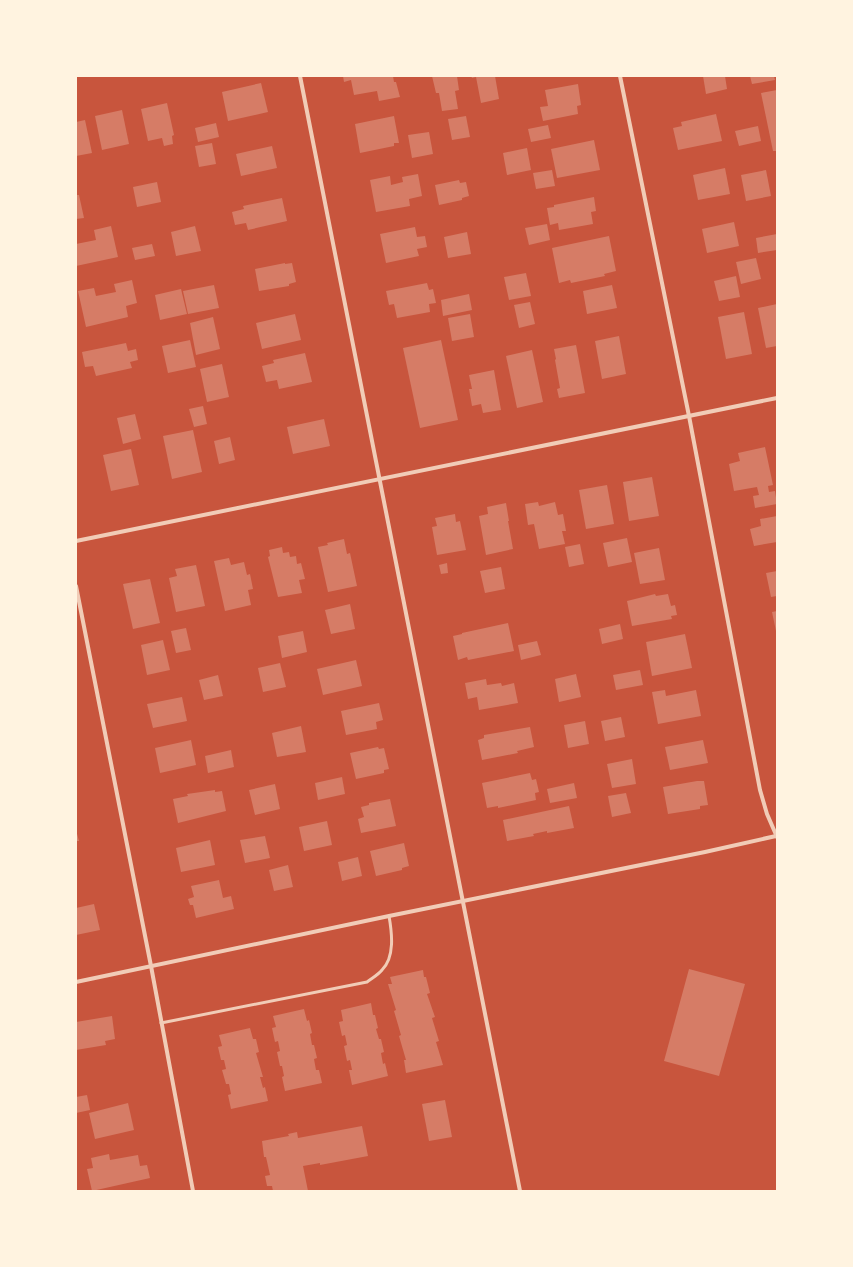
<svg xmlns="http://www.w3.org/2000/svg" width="853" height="1267" viewBox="0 0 853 1267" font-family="Bitter,serif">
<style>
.building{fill:#d67c66}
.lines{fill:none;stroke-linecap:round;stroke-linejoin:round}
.service{stroke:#f1ccb7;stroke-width:3}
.minor{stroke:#f1ccb7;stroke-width:4}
</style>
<rect width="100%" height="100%" fill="#c8553d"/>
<g class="building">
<polygon points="343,76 393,76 394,82 396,82 400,97 379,101 377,91 354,95 351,80 344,82"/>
<polygon points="432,76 457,76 459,90 455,91 458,109 442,111 439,93 436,93"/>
<polygon points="471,76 495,76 499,99 481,103 476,77 472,78"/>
<polygon points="703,76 725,76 727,89 706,94"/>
<polygon points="750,76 774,76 775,80 752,84"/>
<polygon points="261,83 268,112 228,121 222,92"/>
<polygon points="578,84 581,105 577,106 578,114 543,121 540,107 548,106 545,90"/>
<polygon points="777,90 777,151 773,151 761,93"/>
<polygon points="167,103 174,135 172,136 173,144 164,146 162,138 148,141 141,109"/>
<polygon points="122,110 129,144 102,150 95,116"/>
<polygon points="716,114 722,141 678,150 673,128 682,126 681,122"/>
<polygon points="394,116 399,143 394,143 394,146 360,153 355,124"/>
<polygon points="466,116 470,137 452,140 448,119"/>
<polygon points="85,120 92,153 76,156 76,122"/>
<polygon points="216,123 219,137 198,142 195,128"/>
<polygon points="548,125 551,138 531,142 528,129"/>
<polygon points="758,126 761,141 739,146 735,131"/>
<polygon points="429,132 433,154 412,158 408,135"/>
<polygon points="594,140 600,170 557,178 551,149"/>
<polygon points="212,143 216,164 199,167 195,146"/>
<polygon points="272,146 277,168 241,176 236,154"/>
<polygon points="527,148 531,170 507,175 503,153"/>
<polygon points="725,168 730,194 698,200 693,175"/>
<polygon points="552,170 555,186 536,189 533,173"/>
<polygon points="766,170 771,196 746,201 741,175"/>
<polygon points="418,174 422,196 409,199 410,206 376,212 370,180 390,176 391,185 403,182 402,177"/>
<polygon points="459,180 460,183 466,182 469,196 462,198 462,200 439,205 435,185"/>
<polygon points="157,182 161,202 137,207 133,187"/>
<polygon points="76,195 79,195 84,218 76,219"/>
<polygon points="594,197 596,211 591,212 593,224 559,230 558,223 550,225 547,208 554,207 554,205"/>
<polygon points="282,198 287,221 248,230 246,223 235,225 232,212 244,209 243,206"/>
<polygon points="734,222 739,246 707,253 702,229"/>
<polygon points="547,224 550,240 529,245 525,228"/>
<polygon points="111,226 118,257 76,266 76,244 96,240 94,230"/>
<polygon points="195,226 201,251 176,256 171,232"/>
<polygon points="415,227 417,237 425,236 427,247 417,249 419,256 386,263 380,234"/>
<polygon points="467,232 471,254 448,258 444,237"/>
<polygon points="777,234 777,250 758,253 756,238"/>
<polygon points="609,236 616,271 604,274 605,276 571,283 570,280 559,283 552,248"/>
<polygon points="152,244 155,256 135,260 132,248"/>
<polygon points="756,258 761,279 741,284 736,262"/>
<polygon points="285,263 285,264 292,263 296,282 289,284 289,286 259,291 255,269"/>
<polygon points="526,273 531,296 509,300 504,277"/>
<polygon points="736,276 740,297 719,301 714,281"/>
<polygon points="132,280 137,303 126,306 128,317 86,327 78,291 94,288 96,296 116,292 114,284"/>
<polygon points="427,283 429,290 433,289 436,303 429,304 430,312 397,318 394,304 389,305 386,291"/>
<polygon points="214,285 219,308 188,314 183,291"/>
<polygon points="612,285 617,308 587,314 583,291"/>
<polygon points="181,289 187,314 160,320 155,295"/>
<polygon points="469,294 472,310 443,316 441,300"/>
<polygon points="530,302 535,324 519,328 514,305"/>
<polygon points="777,304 777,346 766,348 758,308"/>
<polygon points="744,312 752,354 726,359 718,317"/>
<polygon points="295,314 301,340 262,349 256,323"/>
<polygon points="470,314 474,337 452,341 448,318"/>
<polygon points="213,317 220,349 196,355 190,323"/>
<polygon points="619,336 626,374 602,379 595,341"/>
<polygon points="190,340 196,367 168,373 162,346"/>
<polygon points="441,340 458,420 420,428 403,348"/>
<polygon points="126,343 128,351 136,349 138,360 130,362 132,368 96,376 93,366 85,367 82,352"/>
<polygon points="576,345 585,393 559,398 557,389 560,388 555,360 556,359 554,349"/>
<polygon points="532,350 543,402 517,408 506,356"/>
<polygon points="305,353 312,382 279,389 277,380 266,382 262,366 274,363 273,360"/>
<polygon points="222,364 229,397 207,402 200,369"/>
<polygon points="494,370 501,410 483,413 481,404 472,406 469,389 472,389 469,375"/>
<polygon points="203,406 207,424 194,427 189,409"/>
<polygon points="135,414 141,439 123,444 117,418"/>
<polygon points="324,419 330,446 293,454 287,427"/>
<polygon points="193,430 202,472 172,479 163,436"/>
<polygon points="230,437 235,460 219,464 214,441"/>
<polygon points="765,447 773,485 768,486 769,492 775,491 777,504 755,508 753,496 759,495 757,487 734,491 729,464 740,461 738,453"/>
<polygon points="131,449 139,485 111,491 103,455"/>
<polygon points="652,477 659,516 629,521 623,482"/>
<polygon points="607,485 614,524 586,529 579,490"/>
<polygon points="538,502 539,506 555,502 558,515 563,514 566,531 562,531 565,544 539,549 534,524 528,525 525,504"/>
<polygon points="506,503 509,521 508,521 513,549 486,555 479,516 488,514 487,507"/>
<polygon points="455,514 456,522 460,521 466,550 437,555 432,527 437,526 435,518"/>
<polygon points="777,516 777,542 754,546 750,529 761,526 760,519"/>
<polygon points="627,538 632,562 608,567 603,543"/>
<polygon points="344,539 347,554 350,553 357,586 328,592 318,547 328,545 327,543"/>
<polygon points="580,544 584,564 569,567 565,547"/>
<polygon points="282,547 283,553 289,552 290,557 296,556 297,564 301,563 305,579 299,580 302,593 278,597 268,557 270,556 269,550"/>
<polygon points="659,548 665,580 640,584 634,553"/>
<polygon points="229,558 231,565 244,562 247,575 250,574 253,589 248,590 251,605 225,611 214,561"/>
<polygon points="447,563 448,573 441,574 439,565"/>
<polygon points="196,565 205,606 176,612 169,578 177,576 175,569"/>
<polygon points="501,567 505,589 485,593 480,571"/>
<polygon points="777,571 777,596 771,597 766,573"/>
<polygon points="150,579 160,623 133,629 123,584"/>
<polygon points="655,594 656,596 668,594 671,606 675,605 677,615 671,616 672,619 632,626 627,601"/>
<polygon points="350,604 355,629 331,634 325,610"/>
<polygon points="777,611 777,631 776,631 772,612"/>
<polygon points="508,623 514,651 468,660 467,657 458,660 453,636 462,634 462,633"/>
<polygon points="620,624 623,639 602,644 599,629"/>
<polygon points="186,628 191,650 176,653 171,631"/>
<polygon points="303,631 307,652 282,658 278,636"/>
<polygon points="685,634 692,668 652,676 646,642"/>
<polygon points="163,640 170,670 147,675 141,645"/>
<polygon points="537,641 541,655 521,660 518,645"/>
<polygon points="356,660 362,686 323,695 317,669"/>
<polygon points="280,663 286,687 263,692 258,668"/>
<polygon points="640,670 643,685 616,690 613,675"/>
<polygon points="576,674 581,697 559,702 555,679"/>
<polygon points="218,675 223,696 204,700 199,680"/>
<polygon points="486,679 487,685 501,683 502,686 514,683 518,703 479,710 477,697 468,699 465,683"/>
<polygon points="665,690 666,696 696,690 701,716 658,724 652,692"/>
<polygon points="182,697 187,721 153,728 147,704"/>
<polygon points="379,703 383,720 376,722 377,729 346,735 341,711"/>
<polygon points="621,717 625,737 605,741 601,721"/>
<polygon points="585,721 589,744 568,748 564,725"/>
<polygon points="301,726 306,752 277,757 272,733"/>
<polygon points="530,727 534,747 517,751 518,753 482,760 478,740 484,738 484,735"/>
<polygon points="191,740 196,765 160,773 155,748"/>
<polygon points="703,740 708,763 670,770 665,747"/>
<polygon points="378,747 379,749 384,748 389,769 384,770 384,773 356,779 350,753"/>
<polygon points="231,750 234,767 208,773 205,756"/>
<polygon points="632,759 636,784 612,788 607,764"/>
<polygon points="530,773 532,780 536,779 539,792 535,793 536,800 498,808 498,806 487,808 482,783"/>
<polygon points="342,777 345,794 318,800 315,783"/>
<polygon points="697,781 704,781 708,805 700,806 700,809 668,814 663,787"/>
<polygon points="574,783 577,798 550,803 547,789"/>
<polygon points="275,784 280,809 255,815 249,790"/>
<polygon points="215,790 215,792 222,791 226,811 178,823 173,799 188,796 187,794"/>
<polygon points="626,793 631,813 612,817 608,796"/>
<polygon points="390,799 396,826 361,833 358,819 364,817 361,807 369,805 369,803"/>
<polygon points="569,806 574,828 547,833 547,831 533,834 534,836 507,841 503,820"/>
<polygon points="327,821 332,845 304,851 299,827"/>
<polygon points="76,830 79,841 76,841"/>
<polygon points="265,836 270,858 245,863 240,840"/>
<polygon points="210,840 215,865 181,872 176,848"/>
<polygon points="404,843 409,866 402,868 402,870 376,876 370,851"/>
<polygon points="358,857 362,876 342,881 338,862"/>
<polygon points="288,865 293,887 274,891 269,870"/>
<polygon points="219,880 223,898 231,896 234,909 196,918 193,905 190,905 188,899 194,897 191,886"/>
<polygon points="94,904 100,930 76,935 76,908"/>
<polygon points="689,969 745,984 719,1076 664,1061"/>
<polygon points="423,970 424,977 426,977 430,993 427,994 435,1017 432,1018 439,1041 436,1042 443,1065 406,1073 404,1060 406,1060 399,1036 401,1035 394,1011 396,1010 388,984 392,984 390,977"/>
<polygon points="371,1003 373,1015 375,1015 378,1028 376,1029 379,1039 381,1039 384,1052 381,1053 383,1064 385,1063 388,1076 352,1085 349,1070 352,1070 350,1060 347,1061 344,1046 347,1045 345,1035 342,1036 339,1022 343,1021 341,1010"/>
<polygon points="304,1009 307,1021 309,1020 312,1033 310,1034 312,1045 314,1045 317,1058 314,1059 316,1070 319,1070 322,1083 285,1091 282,1077 284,1076 282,1066 280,1066 277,1052 280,1051 278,1041 275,1042 272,1028 276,1027 273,1016"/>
<polygon points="112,1016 115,1039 105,1041 106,1045 76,1050 76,1022"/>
<polygon points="250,1028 253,1039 256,1039 259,1052 256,1053 263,1077 260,1077 263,1088 265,1087 268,1101 231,1109 228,1095 231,1094 229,1084 226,1084 222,1070 226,1069 224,1060 221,1060 218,1047 222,1046 219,1035"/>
<polygon points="87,1095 90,1110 76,1113 76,1097"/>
<polygon points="445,1100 452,1137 429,1141 422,1104"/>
<polygon points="128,1103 134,1130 95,1139 89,1113"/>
<polygon points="362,1126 368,1156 320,1165 320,1163 303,1166 308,1191 273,1191 272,1186 267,1186 265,1176 270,1175 266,1157 264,1157 262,1141 289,1136 288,1134 297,1132 298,1138"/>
<polygon points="109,1154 110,1160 138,1155 140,1166 147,1165 150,1178 92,1191 87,1169 93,1168 91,1158"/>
</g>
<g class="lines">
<path class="service" d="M161 1023 367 982C372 978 378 975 382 970 395 957 392 933 389 916"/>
<g class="minor">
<polyline points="300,76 520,1191"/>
<polyline points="620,76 689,416 760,790 767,814 777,837"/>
<polyline points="76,541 777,398"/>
<polyline points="76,586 151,966 193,1191"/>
<polyline points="76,982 389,916 705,852 776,836"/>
</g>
</g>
<rect width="853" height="1267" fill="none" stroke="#fff3e0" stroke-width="154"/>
</svg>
